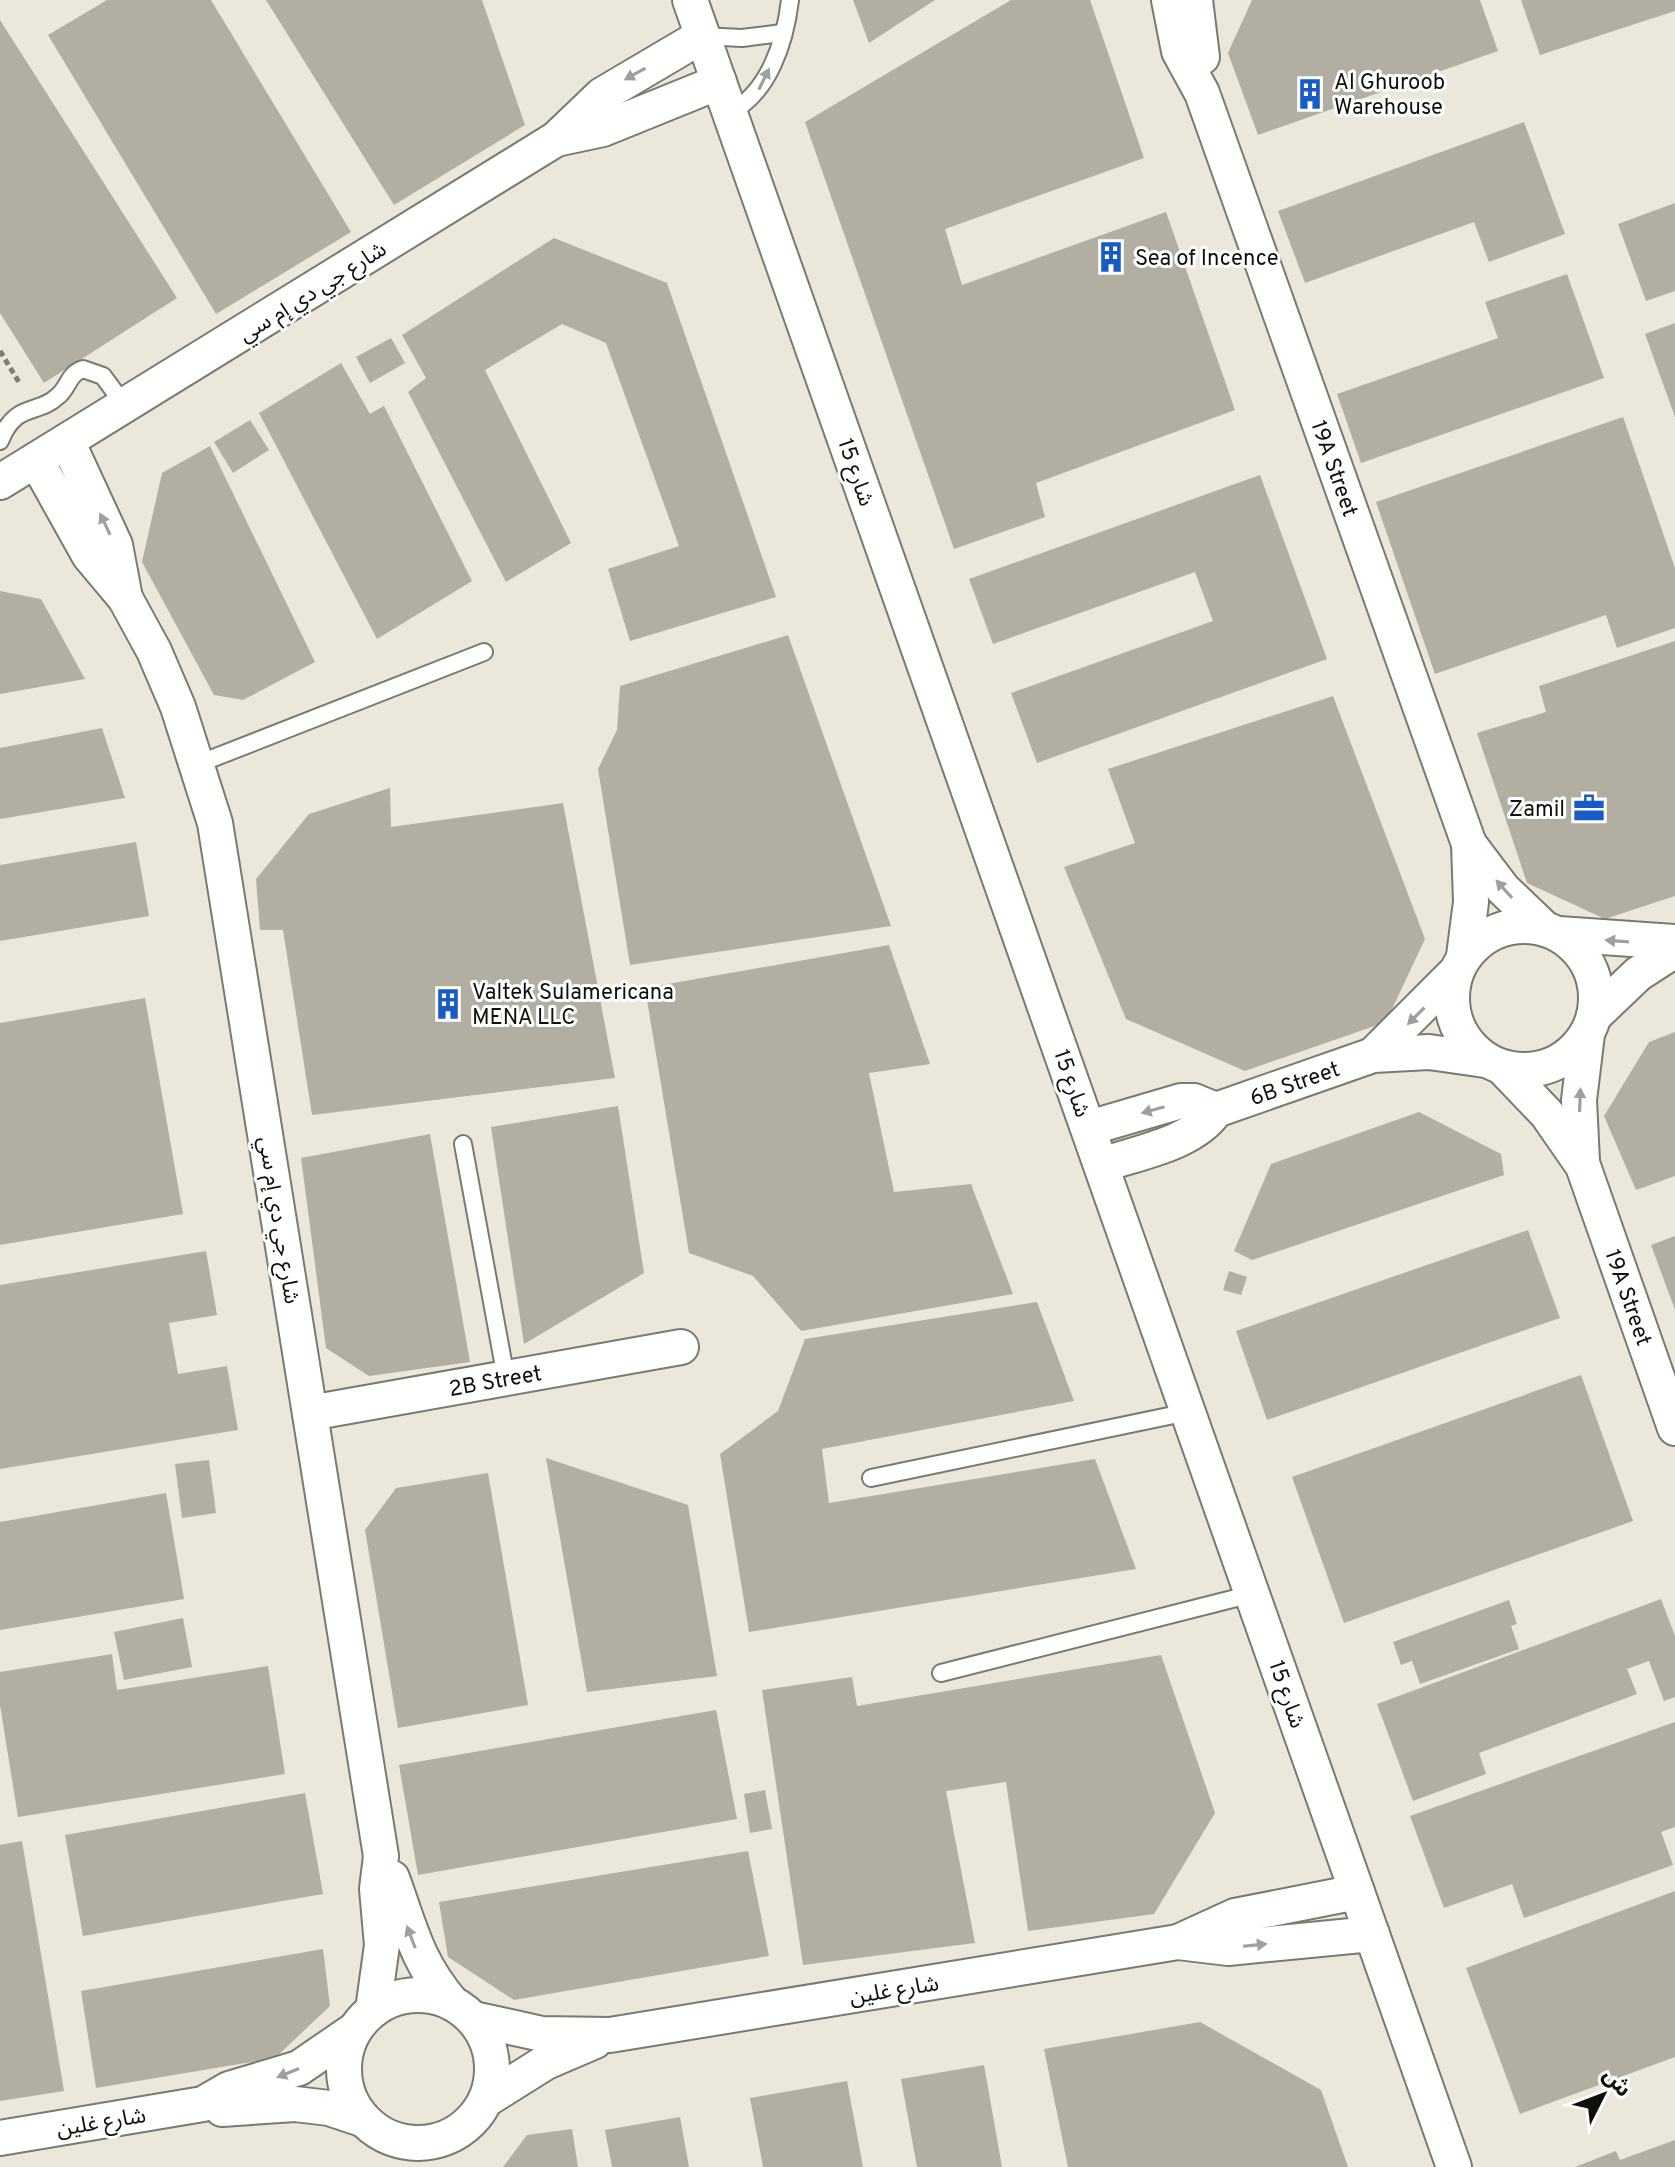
<svg xmlns="http://www.w3.org/2000/svg" width="1675" height="2167" viewBox="0 0 1675 2167" font-family="Overpass,'Noto Sans Arabic',sans-serif">
<style>
.building{fill:#b2afa2}
.lines{fill:none;stroke-linecap:round;stroke-linejoin:round}
.service-casing{stroke:#7c796d;stroke-width:20}
.minor-casing{stroke:#7c796d;stroke-width:38}
.path{stroke:#7e7c74;stroke-width:5;stroke-dasharray:6 4;stroke-linecap:butt}
.service{stroke:#fff;stroke-width:16}
.minor{stroke:#fff;stroke-width:34}
.oneway{fill:#9f9f9d}
.labels{text-anchor:middle;stroke-width:6;stroke-linejoin:round;paint-order:stroke}
.poi-label{font-size:22px;fill:#100f0b;stroke:#fff;text-anchor:start}
.street-label{font-size:22px;fill:#100f0b;stroke:#fff}
</style>
<rect width="100%" height="100%" fill="#ebe8db"/>
<g class="building">
<polygon points="107,0 211,0 351,232 216,314 48,35"/>
<polygon points="266,0 482,0 525,125 394,205"/>
<polygon points="853,0 935,0 869,43"/>
<polygon points="1011,0 1090,0 1144,158 945,229 962,285 1166,212 1235,410 1036,483 1045,517 954,549 805,122"/>
<polygon points="1252,0 1480,0 1498,51 1258,135 1228,53"/>
<polygon points="1521,0 1675,0 1675,11 1540,55"/>
<polygon points="0,20 177,298 44,383 0,313"/>
<polygon points="1524,122 1565,234 1489,262 1474,222 1305,283 1278,211"/>
<polygon points="1675,203 1675,291 1646,301 1618,224"/>
<polygon points="554,238 667,283 776,597 630,641 608,569 679,546 606,343 562,324 485,370 571,543 506,582 408,392 426,378 402,335"/>
<polygon points="1567,274 1604,378 1361,463 1337,394 1498,338 1485,302"/>
<polygon points="1675,323 1675,417 1645,334"/>
<polygon points="391,338 405,363 370,383 356,357"/>
<polygon points="341,363 370,414 384,406 472,581 377,639 259,413"/>
<polygon points="1623,417 1675,568 1675,628 1617,648 1606,615 1435,674 1376,502"/>
<polygon points="250,420 269,450 233,473 214,442"/>
<polygon points="210,446 315,662 243,700 214,695 142,562 162,473"/>
<polygon points="1260,475 1327,659 1037,763 1011,693 1213,621 1195,572 993,644 969,579"/>
<polygon points="0,591 41,599 85,679 0,694"/>
<polygon points="788,635 891,926 630,965 598,769 617,730 620,686"/>
<polygon points="1675,641 1675,896 1605,919 1527,883 1477,733 1546,712 1539,686"/>
<polygon points="1333,696 1425,939 1386,1022 1245,1071 1126,1019 1064,867 1135,843 1108,769"/>
<polygon points="102,728 125,798 0,819 0,748"/>
<polygon points="390,788 391,827 563,803 615,1078 312,1115 283,930 260,930 256,879 309,814"/>
<polygon points="136,842 149,916 0,941 0,865"/>
<polygon points="889,945 930,1064 869,1073 894,1192 971,1184 1013,1294 801,1331 753,1276 689,1253 645,988"/>
<polygon points="145,998 183,1214 0,1245 0,1023"/>
<polygon points="1675,1032 1675,1176 1636,1190 1604,1116 1649,1042"/>
<polygon points="618,1106 644,1273 524,1344 491,1127"/>
<polygon points="1419,1112 1501,1154 1504,1175 1252,1260 1234,1251 1271,1164"/>
<polygon points="430,1134 470,1362 369,1376 326,1348 301,1158"/>
<polygon points="1528,1230 1560,1318 1267,1420 1236,1331"/>
<polygon points="1675,1236 1675,1310 1651,1245"/>
<polygon points="206,1251 217,1315 169,1323 178,1374 227,1366 238,1430 0,1469 0,1285"/>
<polygon points="1229,1271 1247,1277 1241,1295 1223,1290"/>
<polygon points="1037,1302 1074,1401 822,1449 829,1503 1095,1459 1136,1569 749,1632 720,1454 778,1411 805,1339"/>
<polygon points="1581,1375 1633,1521 1344,1623 1292,1477"/>
<polygon points="546,1458 688,1505 717,1676 587,1692"/>
<polygon points="209,1460 216,1513 182,1518 175,1464"/>
<polygon points="488,1473 528,1705 398,1728 365,1530 396,1488"/>
<polygon points="166,1493 184,1599 0,1630 0,1522"/>
<polygon points="1661,1599 1675,1636 1675,1697 1664,1701 1649,1661 1627,1669 1637,1694 1479,1753 1486,1774 1413,1801 1377,1704"/>
<polygon points="1509,1600 1517,1624 1511,1626 1519,1649 1420,1684 1412,1661 1401,1665 1393,1642"/>
<polygon points="183,1618 192,1667 124,1680 114,1632"/>
<polygon points="112,1654 117,1690 268,1666 285,1774 18,1817 0,1705 0,1672"/>
<polygon points="1161,1655 1215,1813 1154,1914 1028,1931 1006,1782 946,1791 975,1943 803,1965 762,1690 852,1677 857,1706"/>
<polygon points="716,1710 737,1819 418,1875 399,1765"/>
<polygon points="1675,1722 1675,1827 1661,1832 1673,1865 1524,1918 1512,1884 1444,1908 1410,1816"/>
<polygon points="765,1790 772,1829 750,1833 744,1794"/>
<polygon points="305,1793 323,1894 83,1936 65,1835"/>
<polygon points="22,1841 64,2091 0,2101 0,1845"/>
<polygon points="748,1851 769,1956 514,2000 448,1957 439,1902"/>
<polygon points="1675,1891 1675,2057 1520,2114 1466,1968"/>
<polygon points="323,1949 330,2006 275,2058 96,2088 81,1991"/>
<polygon points="1200,2022 1321,2090 1348,2167 1068,2167 1044,2049"/>
<polygon points="984,2065 1002,2167 917,2167 901,2079"/>
<polygon points="847,2081 863,2167 763,2167 750,2098"/>
<polygon points="680,2117 689,2167 612,2167 605,2130"/>
<polygon points="572,2129 578,2167 503,2167 527,2135"/>
<polygon points="1675,2140 1675,2167 1575,2167 1616,2151 1620,2160"/>
</g>
<g class="lines">
<defs>
<g id="service">
<polyline points="702,36 742,38 782,33"/>
<path d="M729 113C769 93 785 42 790 0"/>
<path d="M0 441C16 401 37 416 58 396 69 387 68 374 83 369L103 376 125 406"/>
<polyline points="198,764 484,652"/>
<polyline points="463,1144 506,1378"/>
<polyline points="871,1478 1188,1412"/>
<polyline points="941,1673 1252,1594"/>
</g>
<g id="minor">
<polyline points="690,0 1454,2167"/>
<path id="s1" d="M1169 0 1179 51 1202 93 1469 844 1471 902 1464 956"/>
<polyline points="1195,0 1202,57"/>
<polyline points="556,139 603,129 719,82"/>
<polyline points="67,441 115,545 125,598"/>
<polyline points="36,460 89,555 125,598 154,651 178,707 215,823 381,1856 377,1889 382,1945 373,2010"/>
<polyline points="0,482 556,139 602,95 702,36"/>
<polyline points="1469,844 1503,889 1545,929"/>
<circle cx="1524" cy="998" r="72"/>
<polyline points="1559,934 1675,942"/>
<polyline points="1594,1016 1638,974 1675,950"/>
<polyline points="1373,1055 1455,973"/>
<path id="s2" d="M1503 1068 1547 1114 1583 1166 1675 1428"/>
<polyline points="1089,1128 1181,1101 1194,1101 1216,1110"/>
<polyline points="1582,1161 1579,1100 1587,1034"/>
<path id="s3" d="M1102 1165C1139 1152 1193 1144 1216 1110L1373 1055 1429 1052 1485 1060"/>
<path id="s4" d="M310 1413 681 1347"/>
<path d="M392 1878C410 1927 416 1961 452 2003"/>
<polyline points="1178,1942 1235,1916 1357,1892"/>
<circle cx="418" cy="2069" r="74"/>
<polyline points="474,2019 542,2034 610,2035 1178,1942 1228,1948 1372,1934"/>
<polyline points="487,2099 546,2062 595,2041"/>
<polyline points="222,2109 295,2104 329,2108 362,2119"/>
<polyline points="0,2138 203,2104 229,2089 299,2068 353,2031"/>
</g>
</defs>
<use href="#service" class="service-casing"/>
<use href="#minor" class="minor-casing"/>
<polyline class="path" points="0,351 20,384"/>
<use href="#service" class="service"/>
<use href="#minor" class="minor"/>
</g>
<defs><path id="oneway-solid" d="M-6-.8H1V-3.2L6.5 0L1 3.2V.8H-6Z" transform="scale(2)"/></defs>
<g class="oneway">
<use href="#oneway-solid" transform="translate(635 74) rotate(151)"/>
<use href="#oneway-solid" transform="translate(764 79) rotate(-64)"/>
<use href="#oneway-solid" transform="translate(105 524) rotate(-115)"/>
<use href="#oneway-solid" transform="translate(1504 889) rotate(-132)"/>
<use href="#oneway-solid" transform="translate(1617 941) rotate(-176)"/>
<use href="#oneway-solid" transform="translate(1416 1016) rotate(135)"/>
<use href="#oneway-solid" transform="translate(1580 1100) rotate(-88)"/>
<use href="#oneway-solid" transform="translate(1153 1110) rotate(164)"/>
<use href="#oneway-solid" transform="translate(411 1937) rotate(-111)"/>
<use href="#oneway-solid" transform="translate(1255 1945) rotate(-6)"/>
<use href="#oneway-solid" transform="translate(288 2073) rotate(158)"/>
</g>
<defs>
<symbol id="building-bare" viewBox="-9 -9 18 18"><path d="M-4-6H4V6H1V3H-1V6H-4ZM-2.5-4.3h1.7v1.8h-1.7ZM.8-4.3h1.7v1.8H.8ZM-2.5-1h1.7V.8h-1.7ZM.8-1h1.7V.8H.8Z" fill="#195bc6" stroke="#fff" stroke-width="2.5" paint-order="stroke"/></symbol>
<symbol id="office-bare" viewBox="-9 -9 18 18"><path d="M-6-3h4V-5.5h4V-3h4V5H-6ZM-1-4.5V-3h2v-1.5ZM-6 0V1H6V0Z" fill="#195bc6" stroke="#fff" stroke-width="2.5" paint-order="stroke"/></symbol>
</defs>
<g fill-rule="evenodd">
<use href="#building-bare" x="1288" y="72" width="44" height="44"/>
<use href="#building-bare" x="1089" y="235" width="44" height="44"/>
<use href="#office-bare" x="1567" y="786" width="44" height="44"/>
<use href="#building-bare" x="426" y="982" width="44" height="44"/>
</g>
<g class="labels">
<g class="poi-label">
<text x="1334" y="89">Al Ghuroob<tspan x="1334" dy="25">Warehouse</tspan></text>
<text x="1135" y="265">Sea of Incence</text>
<text x="1565" y="816" text-anchor="end">Zamil</text>
<text x="472" y="999">Valtek Sulamericana<tspan x="472" dy="25">MENA LLC</tspan></text>
</g>
<g class="street-label">
<text transform="translate(312 291) rotate(-32)" y="8">شارع جي دي إم سي</text>
<text dy="8" stroke="none"><textPath href="#s1" startOffset="498">19A Street</textPath></text>
<text transform="translate(857 472) rotate(71)" y="8">شارع 15</text>
<text dy="8" stroke="none"><textPath href="#s3" startOffset="212">6B Street</textPath></text>
<text transform="translate(1073 1083) rotate(71)" y="8">شارع 15</text>
<text transform="translate(280 1220) rotate(81)" y="8">شارع جي دي إم سي</text>
<text dy="8" stroke="none"><textPath href="#s2" startOffset="266">19A Street</textPath></text>
<text dy="8" stroke="none"><textPath href="#s4" startOffset="188">2B Street</textPath></text>
<text transform="translate(1288 1694) rotate(71)" y="8">شارع 15</text>
<text transform="translate(894 1989) rotate(-9)" y="8">شارع غلين</text>
<text transform="translate(101 2121) rotate(-9)" y="8">شارع غلين</text>
</g>
</g>
<g transform="translate(1603 2095) rotate(48)" stroke="#ffffff" stroke-width="6" paint-order="stroke">
<path d="M0-6L14 30L0 20L-14 30Z" fill="#100f0b"/>
<text y="-12" font-size="22" font-weight="bold" text-anchor="middle" fill="#100f0b">ش</text>
</g>
</svg>
